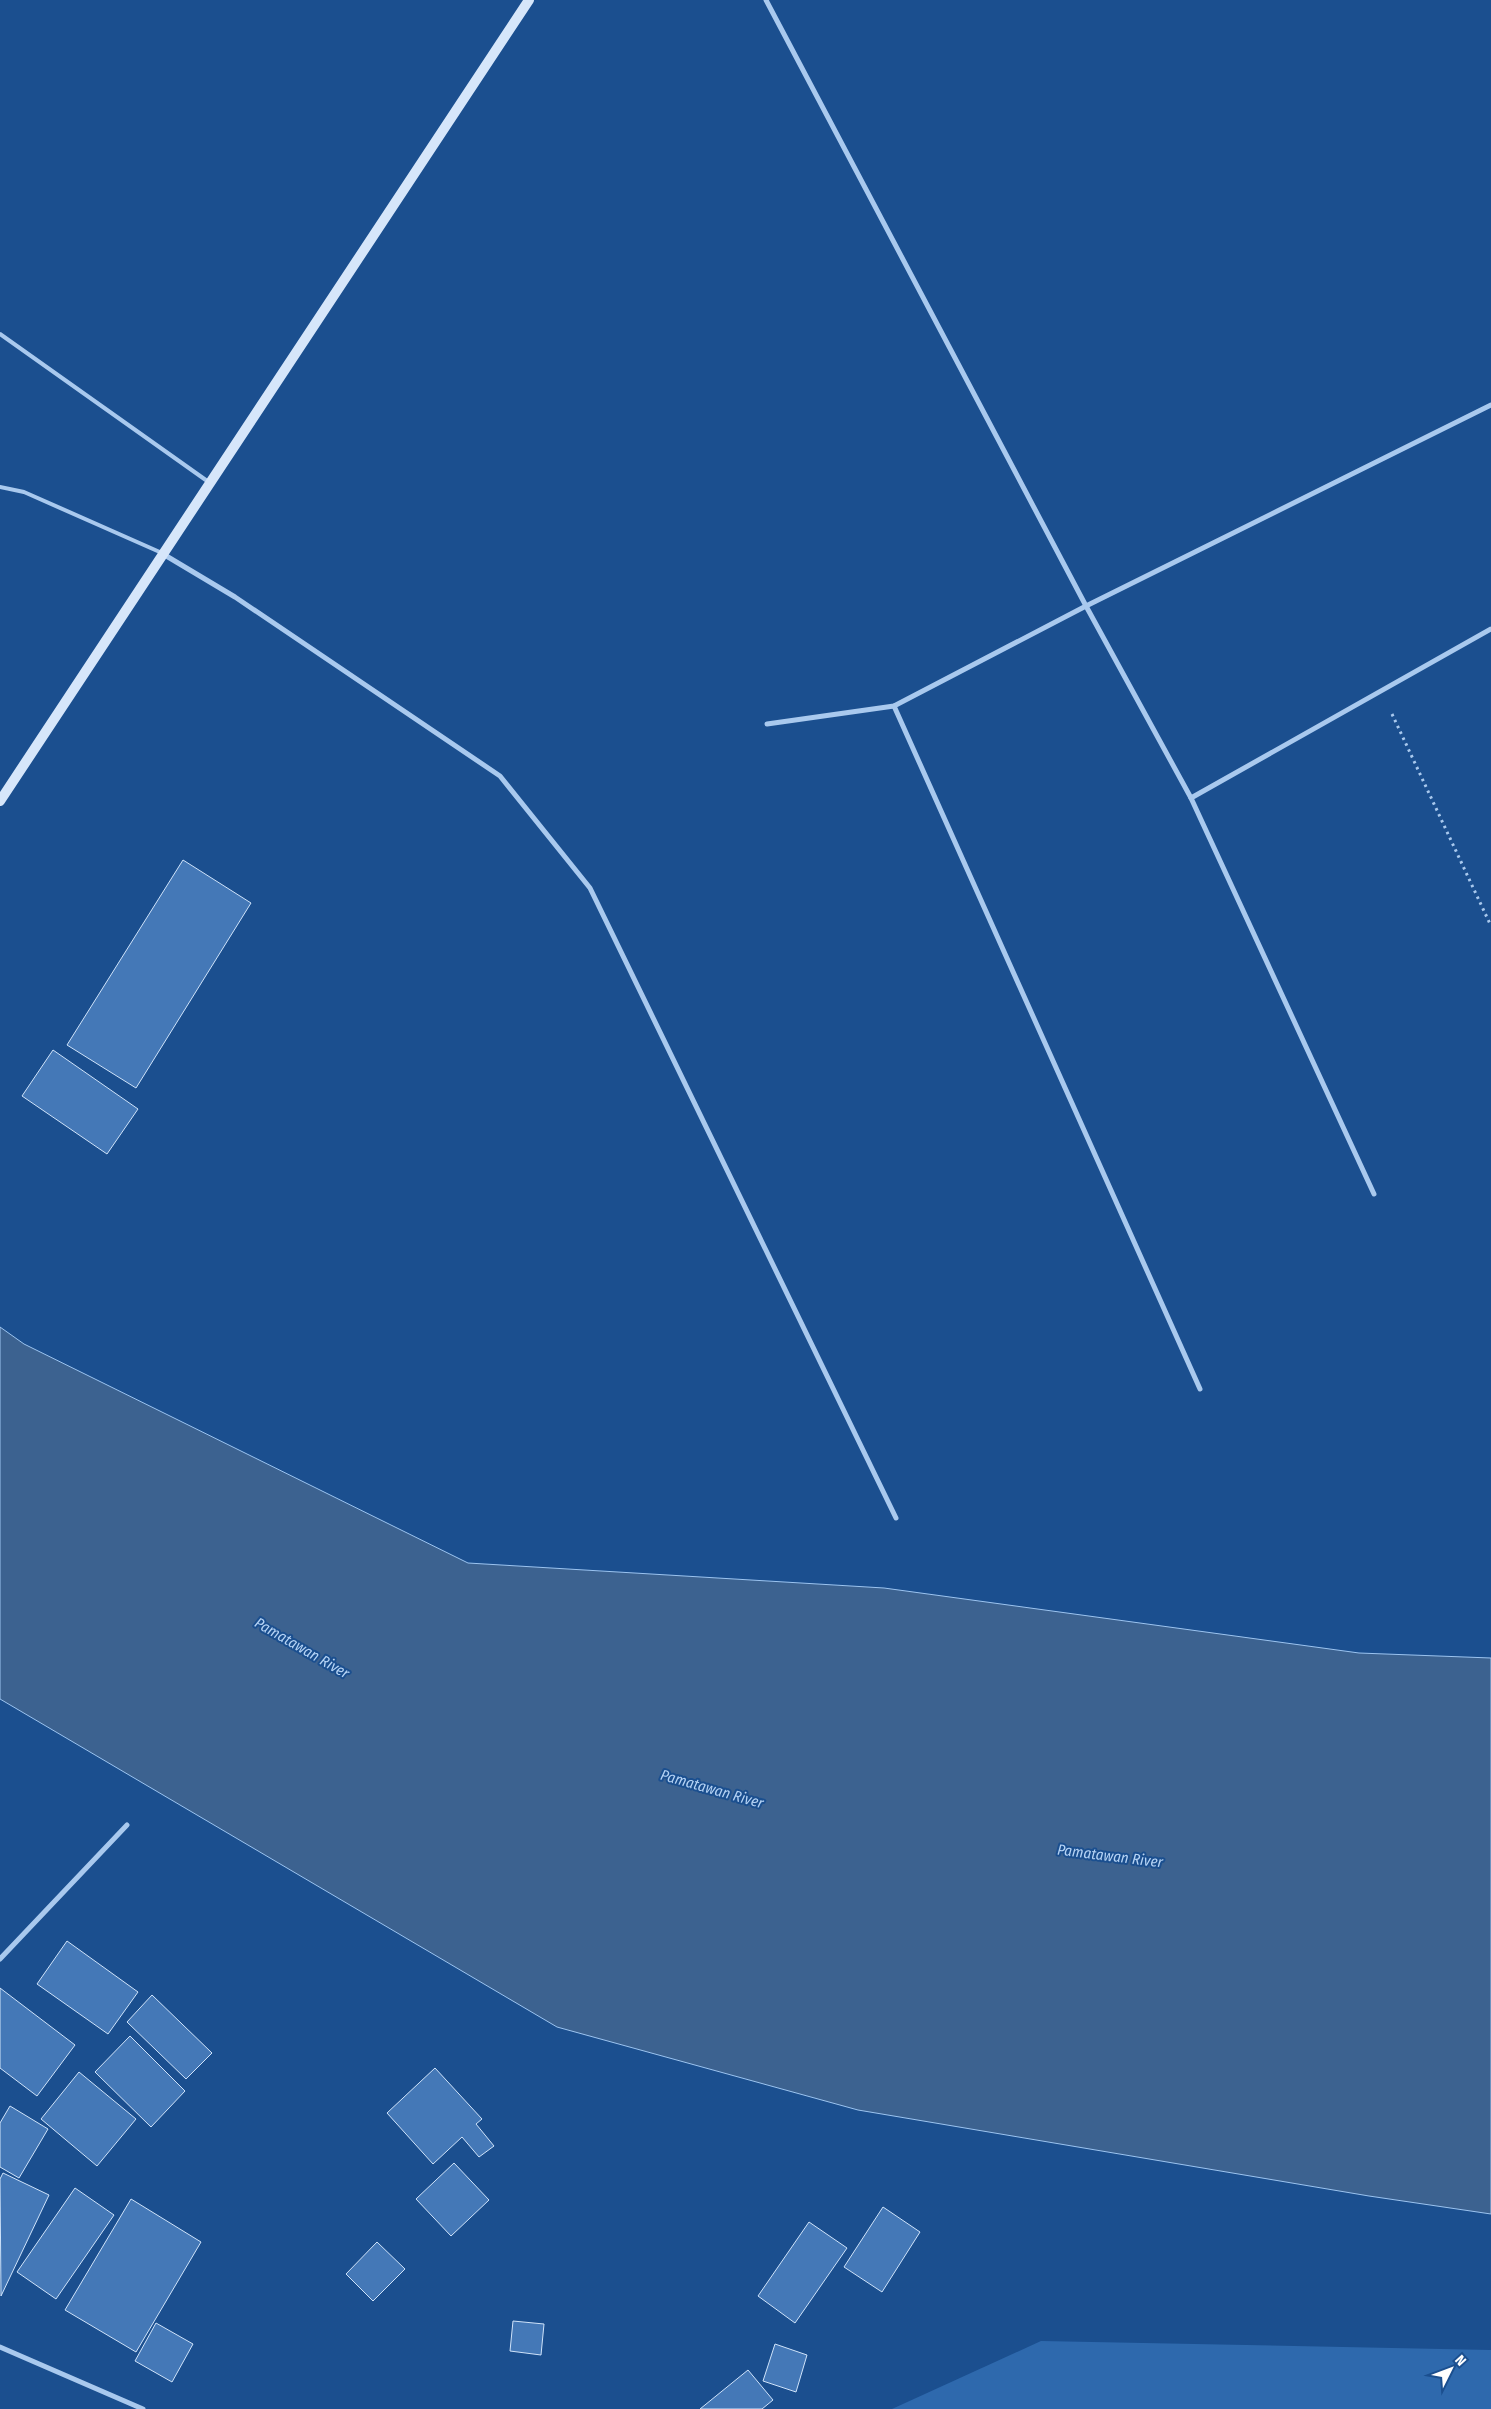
<svg xmlns="http://www.w3.org/2000/svg" width="1491" height="2409" viewBox="0 0 1491 2409" font-family="'Fira Sans Condensed',sans-serif">
<style>
.green{fill:#2e69ad}
.water{fill:#3c6290;stroke:#9cc4f0}
.building{fill:#4478b7;stroke:#cfe3fa}
.lines{fill:none;stroke-linecap:round;stroke-linejoin:round}
.path{stroke:#a9c9ee;stroke-width:3;stroke-dasharray:2.5 4;stroke-linecap:butt}
.lane{stroke:#a9c9ee;stroke-width:4}
.street{stroke:#a9c9ee;stroke-width:5}
.secondary{stroke:#d6e6fa;stroke-width:10}
.labels{text-anchor:middle;stroke-width:4;stroke-linejoin:round;paint-order:stroke}
.water-label{font-size:15px;font-style:italic;fill:#b5d3f5;stroke:#1b4f8f}
</style>
<rect width="100%" height="100%" fill="#1b4f8f"/>
<polygon class="green" points="1041,2341 1491,2350 1491,2409 892,2409"/>
<polygon class="water" points="0,1327 24,1344 468,1563 884,1588 1359,1653 1491,1658 1491,2214 1369,2196 858,2110 557,2027 0,1699"/>
<g class="building">
<polygon points="183,860 251,903 136,1088 67,1045"/>
<polygon points="53,1050 138,1109 107,1154 22,1096"/>
<polygon points="67,1941 138,1992 108,2034 37,1984"/>
<polygon points="0,1988 75,2045 37,2096 0,2068"/>
<polygon points="152,1995 212,2053 186,2079 127,2022"/>
<polygon points="130,2036 185,2091 151,2127 95,2072"/>
<polygon points="435,2068 482,2119 476,2124 494,2146 479,2157 462,2137 433,2164 387,2113"/>
<polygon points="79,2072 136,2119 97,2166 41,2119"/>
<polygon points="10,2106 48,2129 19,2178 0,2167 0,2123"/>
<polygon points="454,2163 489,2200 451,2236 416,2199"/>
<polygon points="3,2173 49,2195 1,2296 0,2179"/>
<polygon points="75,2188 114,2215 56,2299 17,2272"/>
<polygon points="131,2199 201,2242 136,2352 65,2310"/>
<polygon points="883,2207 920,2232 882,2292 844,2267"/>
<polygon points="809,2222 847,2248 795,2323 758,2296"/>
<polygon points="377,2242 405,2269 373,2301 346,2274"/>
<polygon points="513,2321 544,2324 541,2355 510,2351"/>
<polygon points="156,2323 193,2344 172,2382 135,2361"/>
<polygon points="775,2344 807,2355 796,2392 763,2381"/>
<polygon points="748,2370 773,2400 762,2409 700,2409"/>
</g>
<g class="lines">
<polyline class="path" points="1392,714 1491,926"/>
<g class="lane">
<polyline points="0,334 210,483"/>
<polyline points="0,487 24,492 162,553"/>
</g>
<g class="street">
<polyline points="766,0 1086,606 1191,798 1374,1194"/>
<polyline points="163,554 235,597 500,776 590,888 896,1518"/>
<polyline points="894,706 1200,1389"/>
<polyline points="767,724 894,706 1086,606 1491,405"/>
<polyline points="1191,798 1491,629"/>
<polyline points="0,1959 127,1825"/>
<polyline points="0,2347 143,2409"/>
</g>
<polyline class="secondary" points="0,801 529,0"/>
</g>
<g class="labels">
<g class="water-label">
<text transform="translate(302 1648) rotate(30)" y="5">Pamatawan River</text>
<text transform="translate(712 1789) rotate(16)" y="5">Pamatawan River</text>
<text transform="translate(1110 1856) rotate(7)" y="5">Pamatawan River</text>
</g>
</g>
<g transform="translate(1451 2369) rotate(48)" stroke="#1b4f8f" stroke-width="4" paint-order="stroke">
<path d="M0-4L9 19L0 12L-9 19Z" fill="#ffffff"/>
<text y="-8" font-size="14" font-weight="bold" text-anchor="middle" fill="#ffffff">N</text>
</g>
</svg>
